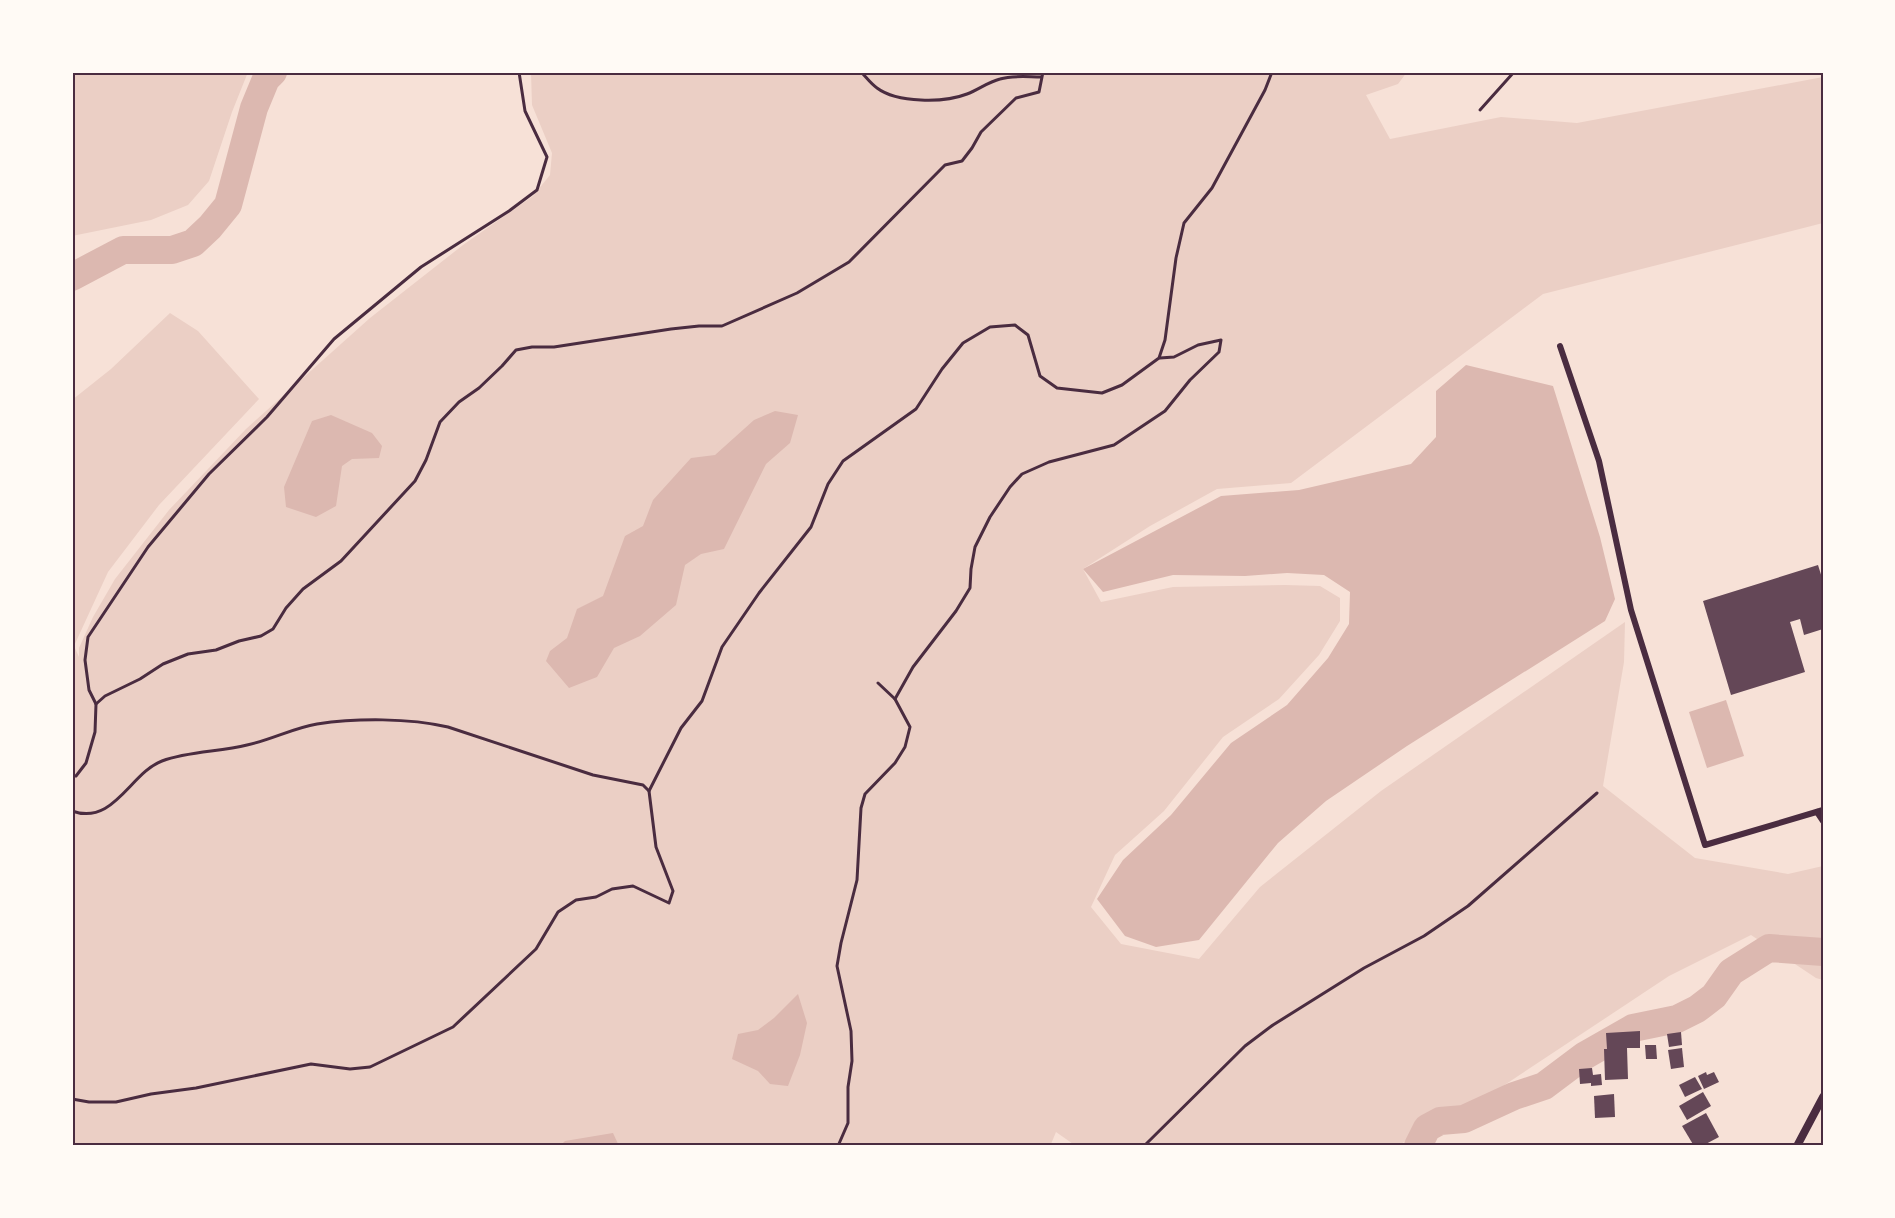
<svg xmlns="http://www.w3.org/2000/svg" width="1895" height="1218" viewBox="0 0 1895 1218" font-family="'IBM Plex Sans',sans-serif">
<style>
.green{fill:#ebcfc5}
.water{fill:#dcb8b0}
.lines{fill:none;stroke-linecap:round;stroke-linejoin:round}
.river{stroke:#dcb8b0;stroke-width:28}
.building{fill:#644757}
.path{stroke:#4a2c40;stroke-width:3}
.service{stroke:#4a2c40;stroke-width:3}
.minor{stroke:#4a2c40;stroke-width:6}
.tertiary{stroke:#4a2c40;stroke-width:8}
.neatline{fill:none;stroke:#4a2c40;stroke-width:2}
</style>
<rect width="100%" height="100%" fill="#f7e1d7"/>
<g class="green">
<polygon points="72,72 248,72 232,112 209,181 188,205 151,220 72,236"/>
<polygon points="531,72 1407,72 1398,84 1366,95 1390,139 1501,117 1577,123 1823,77 1823,223 1543,294 1291,483 1217,489 1150,526 1083,569 1101,602 1173,587 1285,585 1320,586 1340,598 1340,621 1319,655 1279,699 1223,737 1164,811 1115,855 1091,907 1121,944 1199,959 1260,887 1381,791 1625,622 1624,662 1603,786 1695,858 1788,874 1823,866 1823,980 1816,978 1751,935 1669,976 1491,1094 1397,1146 1076,1146 1056,1132 1051,1144 1053,1146 72,1146 72,400 111,369 170,313 198,331 259,399 159,505 108,572 74,646 79,657 79,648 93,617 115,579 169,510 246,429 370,318 463,245 533,196 550,175 552,153 532,105"/>
</g>
<g class="water">
<polygon points="1466,365 1553,386 1600,537 1615,599 1605,621 1407,746 1326,801 1278,843 1199,940 1156,947 1125,936 1097,899 1123,860 1171,815 1231,743 1287,705 1328,658 1349,624 1350,592 1324,575 1287,573 1245,576 1173,575 1103,592 1083,569 1221,496 1299,490 1411,464 1436,437 1436,391"/>
<polygon points="775,411 798,415 790,443 766,464 724,549 701,554 685,565 676,605 640,636 614,648 597,677 569,688 546,661 550,651 567,638 577,609 603,596 625,536 643,526 653,500 691,458 715,455 754,420"/>
<polygon points="331,415 372,433 382,446 379,458 352,459 342,466 336,506 316,517 286,507 284,487 312,421"/>
<polygon points="1726,700 1744,756 1707,768 1689,712"/>
<polygon points="798,994 807,1023 800,1055 788,1086 770,1084 758,1071 732,1059 738,1034 758,1030 774,1018"/>
<polygon points="613,1133 619,1146 560,1146 565,1141"/>
</g>
<g class="lines">
<g class="river">
<polyline points="72,277 123,250 172,250 193,243 210,227 228,205 254,108 266,79 273,72"/>
<polyline points="1418,1146 1427,1128 1440,1121 1464,1119 1514,1096 1544,1086 1584,1056 1633,1028 1677,1019 1697,1009 1714,996 1731,972 1769,948 1823,952"/>
</g>
</g>
<g class="building">
<polygon points="1818,565 1823,581 1823,629 1804,635 1800,619 1790,622 1805,672 1731,695 1703,601"/>
<polygon points="1640,1031 1640,1048 1627,1048 1628,1079 1605,1080 1604,1049 1607,1049 1606,1033"/>
<polygon points="1681,1032 1682,1045 1669,1047 1667,1034"/>
<polygon points="1645,1045 1656,1045 1657,1059 1646,1059"/>
<polygon points="1682,1048 1684,1067 1671,1069 1668,1050"/>
<polygon points="1592,1068 1593,1075 1601,1074 1602,1085 1591,1086 1591,1083 1580,1084 1579,1069"/>
<polygon points="1706,1072 1707,1075 1714,1072 1719,1082 1704,1089 1698,1076"/>
<polygon points="1695,1077 1702,1089 1685,1097 1679,1085"/>
<polygon points="1703,1092 1711,1106 1687,1120 1679,1106"/>
<polygon points="1614,1094 1615,1117 1595,1118 1594,1096"/>
<polygon points="1706,1113 1719,1137 1702,1146 1694,1146 1682,1126"/>
</g>
<g class="lines">
<g class="path">
<polyline points="1480,110 1514,72"/>
<polyline points="1144,1146 1245,1046 1273,1025 1364,968 1424,936 1468,906 1597,793"/>
</g>
<g class="service">
<path d="M861 72C866 77 871 84 877 88 897 103 944 103 967 94 978 90 988 82 1000 79 1013 75 1028 77 1041 77"/>
<polyline points="895,699 913,667 956,611 970,588 971,569 975,547 990,517 1010,487 1022,474 1049,462 1114,445 1165,411 1190,380 1219,352 1221,340 1198,345 1174,357 1160,358"/>
<polyline points="96,704 105,696 140,679 163,664 188,654 216,650 239,641 261,636 273,629 286,608 303,589 341,561 415,481 426,460 440,422 459,402 479,388 502,366 516,350 532,347 554,347 671,329 699,326 722,326 797,293 849,262 945,165 962,161 972,148 981,132 1016,98 1039,92 1043,72"/>
<polyline points="72,776 76,776 86,763 95,732 96,704 89,690 85,660 88,637 148,547 209,474 267,417 334,339 421,267 509,211 537,190 547,157 525,111 519,72"/>
<path d="M72 811C114 826 130 773 162 761 189 751 220 752 247 745 271 740 293 728 317 724 357 718 409 718 448 727L593 775 643 785 649 791"/>
<polyline points="72,1099 89,1102 116,1102 151,1094 196,1088 311,1064 350,1069 370,1067 453,1027 536,949 558,912 576,900 596,897 612,889 633,886 669,903 673,891 656,847 649,791 681,728 702,701 722,647 759,593 811,527 828,484 843,461 916,409 942,369 963,343 990,327 1015,325 1028,335 1040,376 1057,388 1102,393 1122,385 1159,358 1165,340 1176,258 1184,223 1212,188 1265,90 1272,72"/>
<polyline points="838,1146 848,1123 848,1087 852,1061 851,1031 837,966 841,943 857,880 861,808 865,794 895,763 905,747 910,727 895,699 878,683"/>
</g>
<g class="minor">
<polyline points="1560,346 1599,461 1631,610 1705,845 1823,810"/>
<polyline points="1817,812 1823,821"/>
</g>
<polyline class="tertiary" points="1797,1146 1823,1097"/>
</g>
<rect width="1895" height="1218" fill="none" stroke="#fffaf5" stroke-width="147"/>
<rect x="74" y="74" width="1748" height="1070" class="neatline"/>
</svg>
